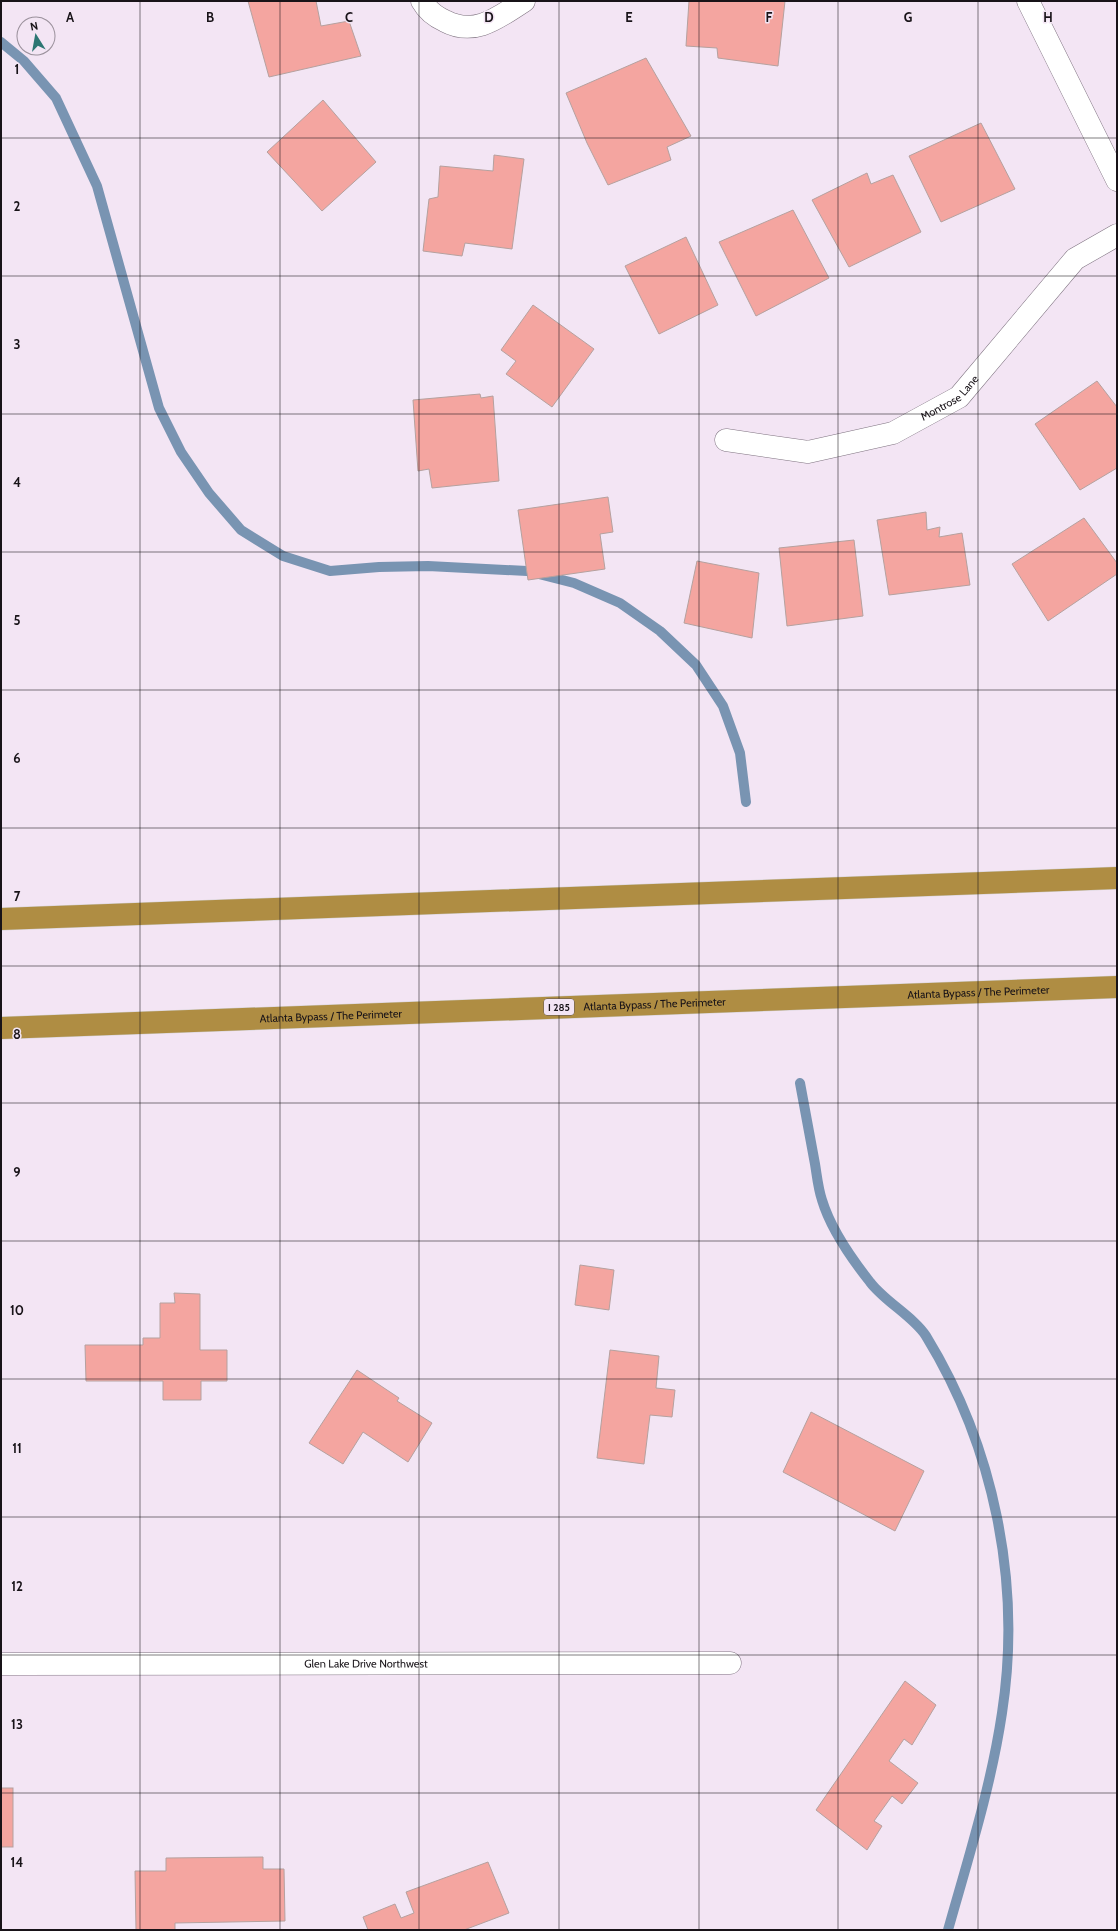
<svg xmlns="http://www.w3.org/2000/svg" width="1118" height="1931" viewBox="0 0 1118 1931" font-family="Cabin,sans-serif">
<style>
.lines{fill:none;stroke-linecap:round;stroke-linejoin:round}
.stream{stroke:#7994b2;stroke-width:10}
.building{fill:#f4a5a0;stroke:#b5a19f}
.minor-casing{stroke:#7f7380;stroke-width:23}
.highway-casing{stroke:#d1d0d1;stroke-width:23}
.minor{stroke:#fff;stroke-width:22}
.highway{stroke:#af8d43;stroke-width:22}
.grid{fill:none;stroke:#181318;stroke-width:1;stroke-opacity:0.55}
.labels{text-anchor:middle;stroke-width:3;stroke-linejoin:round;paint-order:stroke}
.shield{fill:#f3e5f4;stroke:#5a525a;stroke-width:1}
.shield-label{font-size:10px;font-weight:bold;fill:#181318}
.street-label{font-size:11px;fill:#181318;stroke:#f3e5f4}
.grid-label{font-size:13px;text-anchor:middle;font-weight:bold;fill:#181318;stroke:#f3e5f4;stroke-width:3;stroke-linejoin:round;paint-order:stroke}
</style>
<rect width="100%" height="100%" fill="#f3e5f4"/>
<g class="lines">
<g class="stream">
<polyline points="1,42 24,61 56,98 97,186 159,408 181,452 209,493 241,530 283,556 330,571 379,567 428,566 527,571 574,583 620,603 660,631 696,665 723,706 740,753 746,802"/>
<path d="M800 1083C805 1110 810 1137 815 1164 817 1176 818 1188 822 1200 831 1230 851 1258 870 1282 884 1301 914 1317 926 1336 994 1447 1022 1583 1002 1713 991 1787 968 1859 948 1930"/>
</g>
</g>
<g class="building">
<polygon points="248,1 316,1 321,26 349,21 361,56 269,77"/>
<polygon points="689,1 785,1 778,66 718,58 717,48 686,46"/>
<polygon points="646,58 691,136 667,147 671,160 608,185 587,143 566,93"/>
<polygon points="323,100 376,162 322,211 267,152"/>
<polygon points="981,123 1015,189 941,222 909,156"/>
<polygon points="494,155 524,159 512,249 465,243 462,256 423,251 429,199 438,197 440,166 493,171"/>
<polygon points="867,173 871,184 893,175 921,232 849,267 812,200"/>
<polygon points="793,210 829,278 756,316 719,242"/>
<polygon points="686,237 718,305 659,334 625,266"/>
<polygon points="533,305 594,349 552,407 506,374 516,361 501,350"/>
<polygon points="1097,381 1117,407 1117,468 1080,490 1035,424"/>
<polygon points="480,394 481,398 493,396 499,481 432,488 429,469 418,471 413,400"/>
<polygon points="608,497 613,532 600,534 605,569 528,580 518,510"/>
<polygon points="926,512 927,530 940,527 939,537 962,533 970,585 889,595 877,520"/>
<polygon points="1084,518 1117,563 1117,574 1048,621 1012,564"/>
<polygon points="854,540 863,616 787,626 779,548"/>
<polygon points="697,561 759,573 752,638 684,623"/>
<polygon points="580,1265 614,1270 609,1310 575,1305"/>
<polygon points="174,1293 200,1294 200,1350 227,1350 227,1381 201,1381 201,1400 163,1400 163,1381 86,1381 85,1345 143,1345 143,1338 160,1338 160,1303 175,1303"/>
<polygon points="610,1350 659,1356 656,1388 675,1390 672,1417 650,1415 644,1464 597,1458"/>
<polygon points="357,1370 399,1398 397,1401 432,1423 408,1462 363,1432 343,1464 309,1443"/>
<polygon points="811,1412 924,1471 895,1531 783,1472"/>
<polygon points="905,1681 936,1705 912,1745 904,1739 889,1761 918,1783 902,1804 892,1796 874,1821 882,1826 867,1850 816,1810"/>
<rect x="1" y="1788" width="12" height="59"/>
<polygon points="263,1857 263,1869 284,1869 285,1921 175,1923 175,1930 136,1930 135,1871 166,1871 166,1858"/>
<polygon points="488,1862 509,1913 464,1930 368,1930 363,1917 395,1904 401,1918 414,1913 406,1892"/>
</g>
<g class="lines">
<defs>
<g id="minor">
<path d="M422 1C427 10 436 17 445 21 475 37 499 17 524 1"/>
<polyline points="1028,1 1117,180"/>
<path id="s1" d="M726 440 808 452 893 433 959 397 1075 259 1117 235"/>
<path id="s2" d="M1 1664 730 1663"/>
</g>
<g id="highway">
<polyline points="1,919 1117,878"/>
<path id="s3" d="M1 1028 1117 987"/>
</g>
</defs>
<use href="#minor" class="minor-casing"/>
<use href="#highway" class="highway-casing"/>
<use href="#minor" class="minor"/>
<use href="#highway" class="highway"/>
</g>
<path class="grid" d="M140 1V1930M280 1V1930M419 1V1930M559 1V1930M699 1V1930M838 1V1930M978 1V1930M1 138H1117M1 276H1117M1 414H1117M1 552H1117M1 690H1117M1 828H1117M1 966H1117M1 1103H1117M1 1241H1117M1 1379H1117M1 1517H1117M1 1655H1117M1 1793H1117"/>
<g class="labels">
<rect class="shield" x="544" y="999" width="30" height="16" rx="3"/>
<g class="shield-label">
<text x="559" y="1011">I 285</text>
</g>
<g class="street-label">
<text dy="4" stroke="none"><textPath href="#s1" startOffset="237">Montrose Lane</textPath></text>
<text dy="4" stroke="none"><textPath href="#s3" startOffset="978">Atlanta Bypass / The Perimeter</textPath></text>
<text dy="4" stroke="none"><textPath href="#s3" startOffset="654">Atlanta Bypass / The Perimeter</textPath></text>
<text dy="4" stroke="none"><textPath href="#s3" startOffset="330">Atlanta Bypass / The Perimeter</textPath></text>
<text dy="4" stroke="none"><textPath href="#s2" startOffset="365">Glen Lake Drive Northwest</textPath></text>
</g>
</g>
<g class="grid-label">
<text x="70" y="22">A</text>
<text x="210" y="22">B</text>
<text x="349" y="22">C</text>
<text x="489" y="22">D</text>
<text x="629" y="22">E</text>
<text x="769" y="22">F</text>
<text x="908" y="22">G</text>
<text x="1048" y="22">H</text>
<text x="17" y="74">1</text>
<text x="17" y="211">2</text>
<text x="17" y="349">3</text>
<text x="17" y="487">4</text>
<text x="17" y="625">5</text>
<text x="17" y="763">6</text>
<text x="17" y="901">7</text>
<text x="17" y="1039">8</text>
<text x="17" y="1177">9</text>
<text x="17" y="1315">10</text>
<text x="17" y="1453">11</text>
<text x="17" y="1591">12</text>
<text x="17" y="1729">13</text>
<text x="17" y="1867">14</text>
</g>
<rect width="1118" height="1931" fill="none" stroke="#181318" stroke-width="4"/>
<g transform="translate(36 36) rotate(349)"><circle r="19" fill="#f3e5f4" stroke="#9b919c"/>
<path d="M0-3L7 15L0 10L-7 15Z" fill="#2d7673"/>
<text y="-6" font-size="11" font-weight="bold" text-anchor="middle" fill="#181318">N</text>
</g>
</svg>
